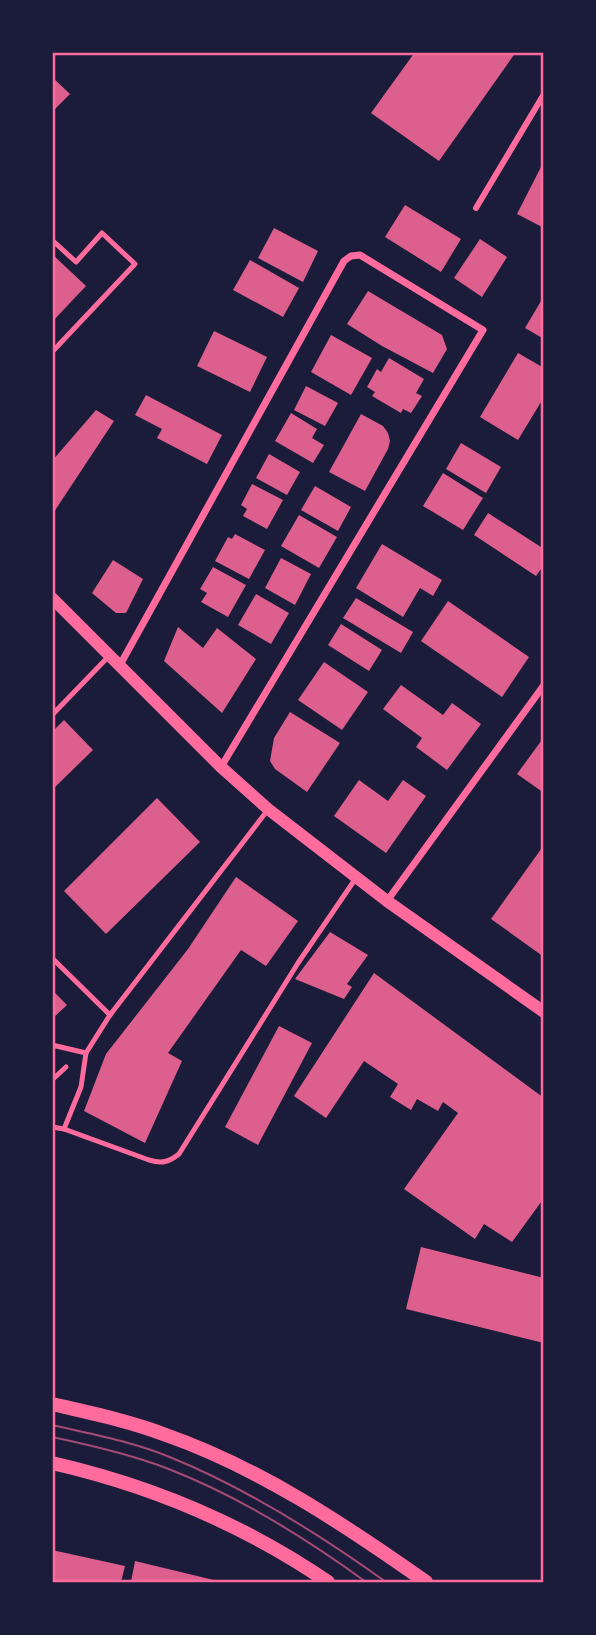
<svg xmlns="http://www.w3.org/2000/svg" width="596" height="1635" viewBox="0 0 596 1635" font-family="Jost,sans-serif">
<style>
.building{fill:#dd5f8e}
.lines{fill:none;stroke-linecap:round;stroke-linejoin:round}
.service{stroke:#ff6b9d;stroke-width:5}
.pedestrian{stroke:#ff6b9d;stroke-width:6}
.minor{stroke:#ff6b9d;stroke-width:7}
.tertiary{stroke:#ff6b9d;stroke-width:12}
.secondary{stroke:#ff6b9d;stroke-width:14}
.tram{stroke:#a44b75;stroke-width:2}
.neatline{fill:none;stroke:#ff6b9d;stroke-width:2.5}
</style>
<rect width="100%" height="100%" fill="#1b1b3a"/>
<g class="building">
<polygon points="415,52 516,52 439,161 371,113"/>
<polygon points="52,77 70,94 52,112"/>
<polygon points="544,161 544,228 517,214"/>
<polygon points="405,205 461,239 441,272 385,237"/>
<polygon points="274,228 318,251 303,282 258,258"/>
<polygon points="480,239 507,257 482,297 454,278"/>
<polygon points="52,254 86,286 52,322"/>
<polygon points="250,260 299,288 283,317 233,290"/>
<polygon points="368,291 442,335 447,349 433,373 382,346 347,324"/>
<polygon points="544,296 544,339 525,328"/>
<polygon points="214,331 267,357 250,392 197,366"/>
<polygon points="331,335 372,358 351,395 311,372"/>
<polygon points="518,353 544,368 544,397 518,440 480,417"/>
<polygon points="389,358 424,379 416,393 422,396 411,413 403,409 401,413 372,396 375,392 367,387 377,369 381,372"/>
<polygon points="306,386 338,403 325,426 294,410"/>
<polygon points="146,395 222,435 207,464 157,438 162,429 135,415"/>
<polygon points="96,410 114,421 52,515 52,461"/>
<polygon points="291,413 317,429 312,438 324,445 313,463 275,441"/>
<polygon points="361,414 383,426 388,433 390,441 388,449 365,491 329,472"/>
<polygon points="461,443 501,467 486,493 446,469"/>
<polygon points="269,454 300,472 287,495 256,478"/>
<polygon points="443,473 483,498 463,530 423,506"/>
<polygon points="252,484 283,500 267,529 243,516 247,509 241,505"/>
<polygon points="315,486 351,507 338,531 301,510"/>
<polygon points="488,513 544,549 544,565 536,576 474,535"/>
<polygon points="299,515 337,537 319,568 281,546"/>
<polygon points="235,534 265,550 249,579 215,561 228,537 232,539"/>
<polygon points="382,544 442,580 433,596 420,588 403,617 356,588"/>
<polygon points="281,558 311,574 295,605 265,588"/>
<polygon points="113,560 143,579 126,613 116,613 92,593"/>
<polygon points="213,567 246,585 228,617 201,602 207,593 200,589"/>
<polygon points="256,594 289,613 271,644 238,625"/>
<polygon points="356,598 413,632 401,653 343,618"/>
<polygon points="448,601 529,657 502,697 421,641"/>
<polygon points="341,624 382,650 369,671 328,645"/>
<polygon points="178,627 203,648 217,628 256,659 222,713 164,661"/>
<polygon points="324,662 368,692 342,730 298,700"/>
<polygon points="401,685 443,715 452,703 481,724 447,770 416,747 422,738 383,709"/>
<polygon points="290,712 340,743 307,792 275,769 270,761 274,738"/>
<polygon points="64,720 93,750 52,790 52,732"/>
<polygon points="544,737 544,793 517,774"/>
<polygon points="359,780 388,801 403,780 426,796 386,853 334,816"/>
<polygon points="157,798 200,842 106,934 64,891"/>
<polygon points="544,845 544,957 491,919"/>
<polygon points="236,877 298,921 266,966 241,950 168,1053 182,1061 145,1143 84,1111 106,1054 188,949"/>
<polygon points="330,932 368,955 347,984 352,987 344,999 295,979"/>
<polygon points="374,973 544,1098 544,1198 512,1242 484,1224 475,1239 404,1189 458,1113 443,1102 438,1111 417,1099 411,1110 390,1097 398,1084 364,1061 326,1118 294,1096"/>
<polygon points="52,990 67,1005 52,1019"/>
<polygon points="279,1026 312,1043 258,1145 225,1127"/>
<polygon points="421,1247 544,1278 544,1343 406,1309"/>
<polygon points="52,1550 125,1566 121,1582 52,1582"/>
<polygon points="135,1561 222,1582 131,1582"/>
</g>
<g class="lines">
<g class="service">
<polyline points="52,240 76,262 102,233 135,264 52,352"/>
<polyline points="52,715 110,655"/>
<polyline points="52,958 110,1015"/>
<polyline points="52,1045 86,1053"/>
<polyline points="52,1080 66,1067"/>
<path d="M52 1127 64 1129 149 1160C162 1164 169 1162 179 1154L298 963 356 878"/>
<polyline points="64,1129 81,1087 86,1053 110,1015 267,811"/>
</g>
<polyline class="pedestrian" points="476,208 544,94"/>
<g class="minor">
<polyline points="120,665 344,261 351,256 360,255 483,330 221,767"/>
<polyline points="387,901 544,685"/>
</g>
<polyline class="tertiary" points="52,598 221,767 268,809 387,901 544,1012"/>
<g class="secondary">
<path d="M52 1404C91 1413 129 1421 166 1435 260 1468 345 1525 426 1582"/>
<path d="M52 1463C153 1486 243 1524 328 1582"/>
</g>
<g class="tram">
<path d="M52 1425C92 1434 134 1442 172 1458 248 1489 319 1534 386 1582"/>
<path d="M52 1437C90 1445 130 1454 166 1468 234 1494 307 1539 366 1582"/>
</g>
</g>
<rect width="596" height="1635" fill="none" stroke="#1b1b3a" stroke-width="108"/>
<rect x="54" y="54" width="488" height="1527" class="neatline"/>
</svg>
